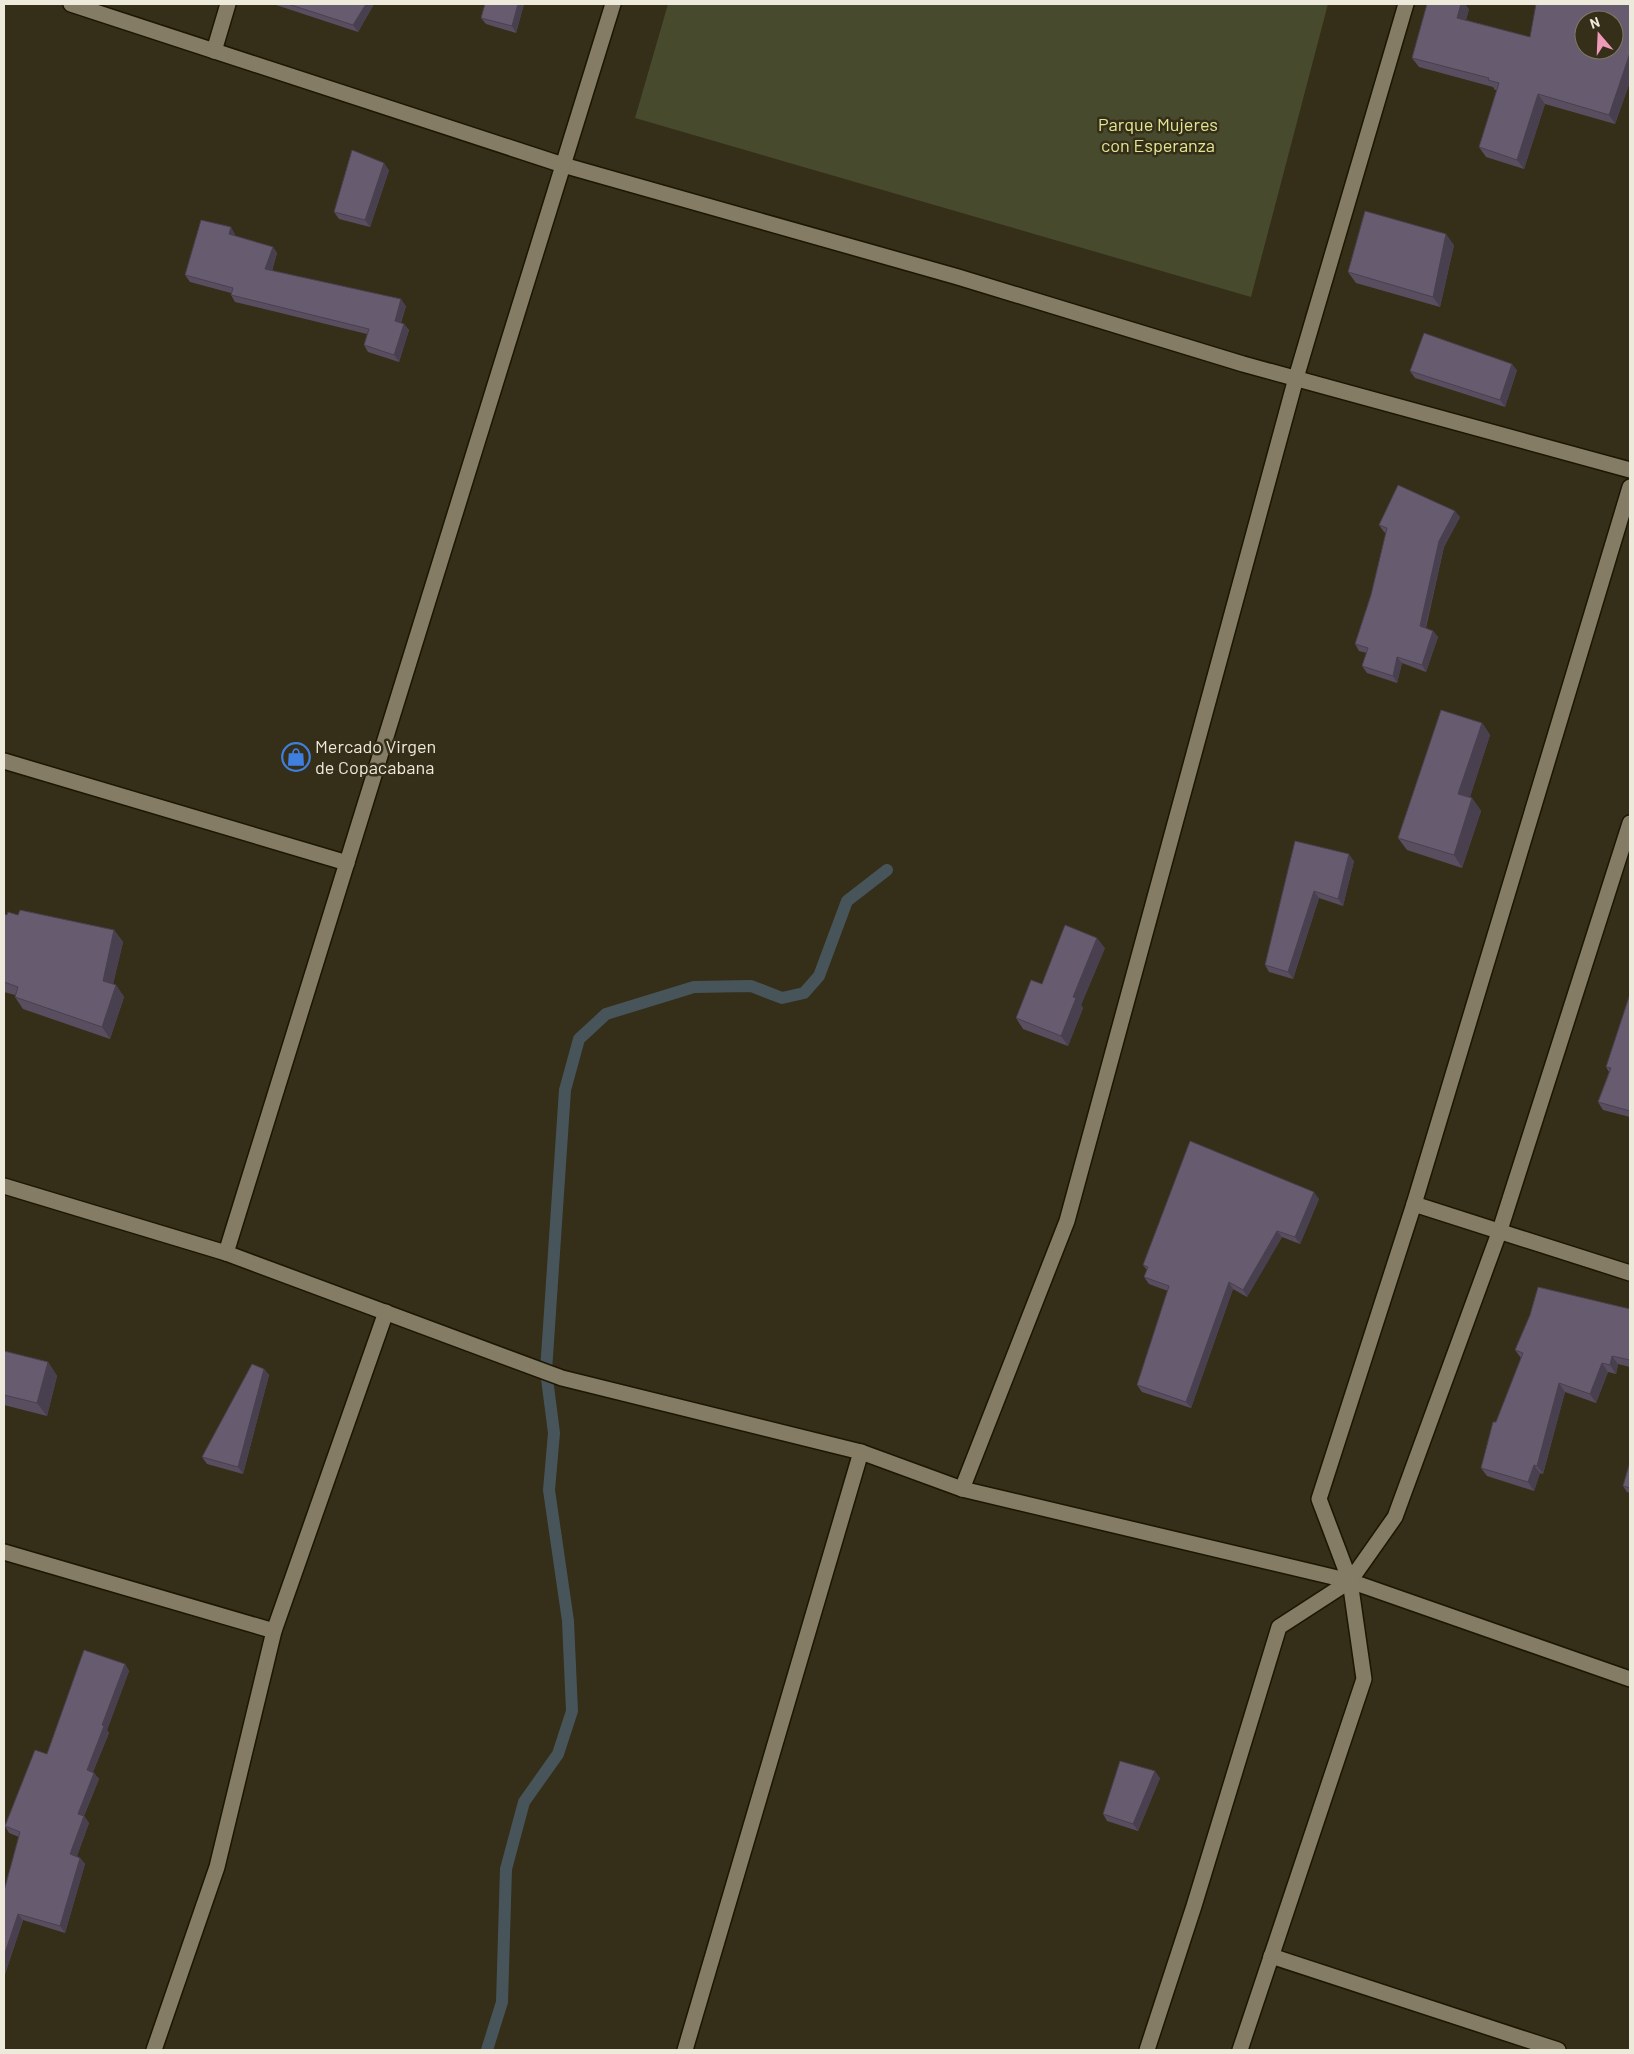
<svg xmlns="http://www.w3.org/2000/svg" width="1634" height="2054" viewBox="0 0 1634 2054" font-family="Barlow,sans-serif">
<style>
.green{fill:#474a2c}
.lines{fill:none;stroke-linecap:round;stroke-linejoin:round}
.stream{stroke:#47555b;stroke-width:12}
.minor-casing{stroke:#1c1602;stroke-width:18}
.minor{stroke:#847c64;stroke-width:15}
.wall{fill:#594e60}
.shaded-wall{fill:#48404e}
.building{fill:#675b70;stroke:#48404e;fill-rule:evenodd}
.labels{text-anchor:middle;stroke-width:5;stroke-linejoin:round;paint-order:stroke}
.park-label{font-size:18px;fill:#e1e694;stroke:#352e18}
.poi-label{font-size:18px;fill:#ede9db;stroke:#352e18;text-anchor:start}
</style>
<rect width="100%" height="100%" fill="#352e18"/>
<polygon class="green" points="668,4 1328,4 1251,297 635,118"/>
<g class="lines">
<polyline class="stream" points="487,2050 502,2002 506,1869 524,1802 558,1754 572,1711 568,1621 549,1490 554,1433 546,1371 565,1090 579,1039 606,1014 694,987 751,986 782,998 804,993 819,976 847,901 887,870"/>
<defs>
<g id="minor">
<polyline points="71,4 563,165 958,277 1243,364 1630,470"/>
<polyline points="214,51 228,4"/>
<polyline points="4,761 347,863"/>
<polyline points="4,1186 226,1253 562,1378 861,1452 962,1489 1350,1581 1630,1679"/>
<polyline points="1414,1204 1630,1273"/>
<polyline points="226,1253 613,4"/>
<polyline points="962,1489 1067,1221 1296,378 1406,4"/>
<polyline points="4,1552 274,1631"/>
<polyline points="1271,1956 1558,2050"/>
<polyline points="154,2050 217,1867 274,1631 386,1312"/>
<polyline points="685,2050 861,1452"/>
<polyline points="1147,2050 1194,1906 1279,1627 1350,1581 1395,1517 1500,1230 1630,823"/>
<polyline points="1240,2050 1364,1679 1350,1581 1319,1499 1414,1204 1630,487"/>
</g>
</defs>
<use href="#minor" class="minor-casing"/>
<use href="#minor" class="minor"/>
</g>
<g class="wall">
<polygon points="273,4 374,4 358,32"/>
<polygon points="485,4 524,4 516,33 486,24 481,18"/>
<polygon points="1630,4 1630,82 1615,124 1545,104 1524,169 1486,157 1479,147 1497,90 1495,90 1493,87 1419,67 1412,58 1469,9 1466,20 1530,37"/>
<polygon points="389,170 370,227 339,219 334,212"/>
<polygon points="235,234 235,236 273,247 277,253 272,271 406,306 401,323 404,324 409,330 399,362 368,352 364,345 367,334 235,302 231,295 231,293 190,282 185,275"/>
<polygon points="1454,245 1440,307 1356,283 1348,272"/>
<polygon points="1517,370 1505,407 1415,378 1410,371"/>
<polygon points="1460,517 1444,547 1426,628 1433,631 1438,637 1426,672 1402,663 1397,683 1367,673 1362,666 1367,653 1359,651 1355,644 1371,595 1386,533 1384,532 1379,525"/>
<polygon points="1482,723 1490,735 1470,797 1472,798 1481,811 1462,868 1407,850 1398,838"/>
<polygon points="1295,841 1354,861 1343,906 1319,898 1293,979 1269,972 1265,965"/>
<polygon points="4,914 114,930 123,942 113,984 116,985 124,997 110,1039 23,1009 15,997 15,995 4,992"/>
<polygon points="1105,948 1081,1005 1083,1008 1068,1046 1023,1029 1016,1018 1042,984"/>
<polygon points="1630,994 1630,1117 1603,1110 1598,1102 1609,1072 1606,1067"/>
<polygon points="1319,1199 1300,1244 1282,1237 1247,1297 1233,1289 1191,1408 1142,1392 1137,1385 1168,1291 1149,1284 1144,1277 1147,1270 1143,1265"/>
<polygon points="1630,1309 1630,1367 1618,1364 1616,1374 1608,1372 1596,1403 1565,1392 1543,1474 1540,1473 1534,1491 1487,1476 1481,1468 1496,1422 1521,1358 1515,1350"/>
<polygon points="4,1351 48,1362 57,1376 47,1416 4,1405"/>
<polygon points="264,1369 269,1375 243,1474 207,1464 202,1457"/>
<polygon points="1630,1462 1630,1493 1627,1492 1623,1486"/>
<polygon points="125,1664 129,1671 107,1730 109,1733 93,1772 99,1779 84,1816 89,1823 77,1856 80,1858 85,1864 65,1933 23,1920 4,1977 19,1837 9,1833 5,1826"/>
<polygon points="1160,1778 1138,1831 1107,1821 1103,1814"/>
</g>
<g class="shaded-wall">
<polygon points="366,4 374,4 358,32 353,25"/>
<polygon points="518,4 524,4 516,33 512,26"/>
<polygon points="1461,4 1465,4 1469,9 1464,27 1457,18"/>
<polygon points="1630,53 1630,82 1615,124 1609,115"/>
<polygon points="1538,94 1545,104 1524,169 1517,160"/>
<polygon points="384,163 389,170 370,227 365,220"/>
<polygon points="231,227 235,234 233,241 229,234"/>
<polygon points="1446,234 1454,245 1440,307 1433,297"/>
<polygon points="273,247 277,253 270,276 265,269"/>
<polygon points="401,299 406,306 399,327 395,321"/>
<polygon points="404,324 409,330 399,362 394,355"/>
<polygon points="1512,364 1517,370 1505,407 1500,400"/>
<polygon points="1455,511 1460,517 1444,547 1424,633 1420,626 1439,541"/>
<polygon points="1433,631 1438,637 1426,672 1422,665"/>
<polygon points="1397,657 1402,663 1397,683 1393,676"/>
<polygon points="1482,723 1490,735 1467,806 1458,794"/>
<polygon points="1472,798 1481,811 1462,868 1454,855"/>
<polygon points="1349,854 1354,861 1343,906 1338,899"/>
<polygon points="1314,891 1319,898 1293,979 1288,972"/>
<polygon points="114,930 123,942 111,993 103,981"/>
<polygon points="1097,938 1105,948 1081,1005 1083,1008 1068,1046 1061,1036 1073,997"/>
<polygon points="116,985 124,997 110,1039 102,1027"/>
<polygon points="1314,1192 1319,1199 1300,1244 1295,1237"/>
<polygon points="1277,1231 1282,1237 1247,1297 1243,1290"/>
<polygon points="1229,1282 1233,1289 1191,1408 1186,1402"/>
<polygon points="1612,1356 1618,1364 1616,1374 1610,1365"/>
<polygon points="48,1362 57,1376 47,1416 37,1403"/>
<polygon points="1602,1363 1608,1372 1596,1403 1590,1394"/>
<polygon points="264,1369 269,1375 243,1474 238,1467"/>
<polygon points="1559,1383 1565,1392 1543,1474 1537,1466"/>
<polygon points="1534,1465 1540,1473 1534,1491 1528,1482"/>
<polygon points="125,1664 129,1671 107,1730 109,1733 91,1776 87,1770 102,1725"/>
<polygon points="1155,1771 1160,1778 1138,1831 1133,1824"/>
<polygon points="94,1773 99,1779 82,1820 78,1814"/>
<polygon points="84,1816 89,1823 75,1861 70,1854"/>
<polygon points="80,1858 85,1864 65,1933 60,1926"/>
<polygon points="18,1914 23,1920 4,1977 4,1956"/>
</g>
<g class="building">
<polygon points="288,4 366,4 353,25"/>
<polygon points="485,4 518,4 512,26 481,18"/>
<path d="M1427 4H1461L1457 18 1530 37 1536 4H1630V53L1609 115 1538 94 1517 160 1479 147 1499 83 1488 80 1489 78 1412 58ZM1584 20H1614V50H1584Z"/>
<polygon points="352,150 384,163 365,220 334,212"/>
<polygon points="1365,211 1446,234 1433,297 1348,272"/>
<polygon points="201,220 231,227 229,234 273,247 265,269 401,299 395,321 404,324 394,355 364,345 369,329 231,295 233,288 185,275"/>
<polygon points="1424,333 1512,364 1500,400 1410,371"/>
<polygon points="1398,485 1455,511 1439,541 1420,626 1433,631 1422,665 1397,657 1393,676 1362,666 1368,648 1355,644 1371,595 1387,528 1379,525"/>
<polygon points="1441,710 1482,723 1458,794 1472,798 1454,855 1398,838"/>
<polygon points="1295,841 1349,854 1338,899 1314,891 1288,972 1265,965"/>
<polygon points="20,910 114,930 103,981 116,985 102,1027 15,997 18,987 4,982 4,914 7,915 8,912 18,915"/>
<polygon points="1065,925 1097,938 1073,997 1076,998 1061,1036 1016,1018 1031,980 1042,984"/>
<polygon points="1630,994 1630,1111 1598,1102 1611,1068 1606,1067"/>
<polygon points="1190,1141 1314,1192 1295,1237 1277,1231 1243,1290 1229,1282 1186,1402 1137,1385 1169,1286 1144,1277 1148,1267 1143,1265"/>
<polygon points="1538,1287 1630,1309 1630,1360 1612,1356 1610,1365 1602,1363 1590,1394 1559,1383 1537,1466 1534,1465 1528,1482 1481,1468 1493,1422 1496,1422 1523,1353 1515,1350 1530,1315"/>
<polygon points="4,1351 48,1362 37,1403 4,1395"/>
<polygon points="252,1364 264,1369 238,1467 202,1457"/>
<polygon points="1630,1462 1630,1488 1623,1486"/>
<polygon points="84,1650 125,1664 102,1725 104,1726 87,1770 94,1773 78,1814 84,1816 70,1854 80,1858 60,1926 18,1914 4,1956 4,1891 20,1832 5,1826 35,1750 47,1754"/>
<polygon points="1120,1761 1155,1771 1133,1824 1103,1814"/>
</g>
<defs>
<symbol id="shop-ring" viewBox="-11 -11 22 22"><circle r="9.5" fill="#352e18" stroke="#3f7fe0" stroke-width="1.5"/><path d="M-5-2.5h2.3a2.7 3.5 0 0 1 5.4 0H5L5.5 6h-11ZM-1.5-2.5h3a1.5 2.3 0 0 0-3 0Z" fill="#3f7fe0"/></symbol>
</defs>
<g fill-rule="evenodd">
<use href="#shop-ring" x="280" y="741" width="32" height="32"/>
</g>
<g class="labels">
<g class="park-label">
<text x="1158" y="131">Parque Mujeres<tspan x="1158" dy="21">con Esperanza</tspan></text>
</g>
<g class="poi-label">
<text x="315" y="753">Mercado Virgen<tspan x="315" dy="21">de Copacabana</tspan></text>
</g>
</g>
<rect width="1634" height="2054" fill="none" stroke="#ede9db" stroke-width="10"/>
<g transform="translate(1599 35) rotate(341)"><circle r="24" fill="#352e18" stroke="#7f7966"/>
<path d="M0-4L9 19L0 12L-9 19Z" fill="#ef9ab8"/>
<text y="-8" font-size="14" font-weight="bold" text-anchor="middle" fill="#ede9db">N</text>
</g>
</svg>
